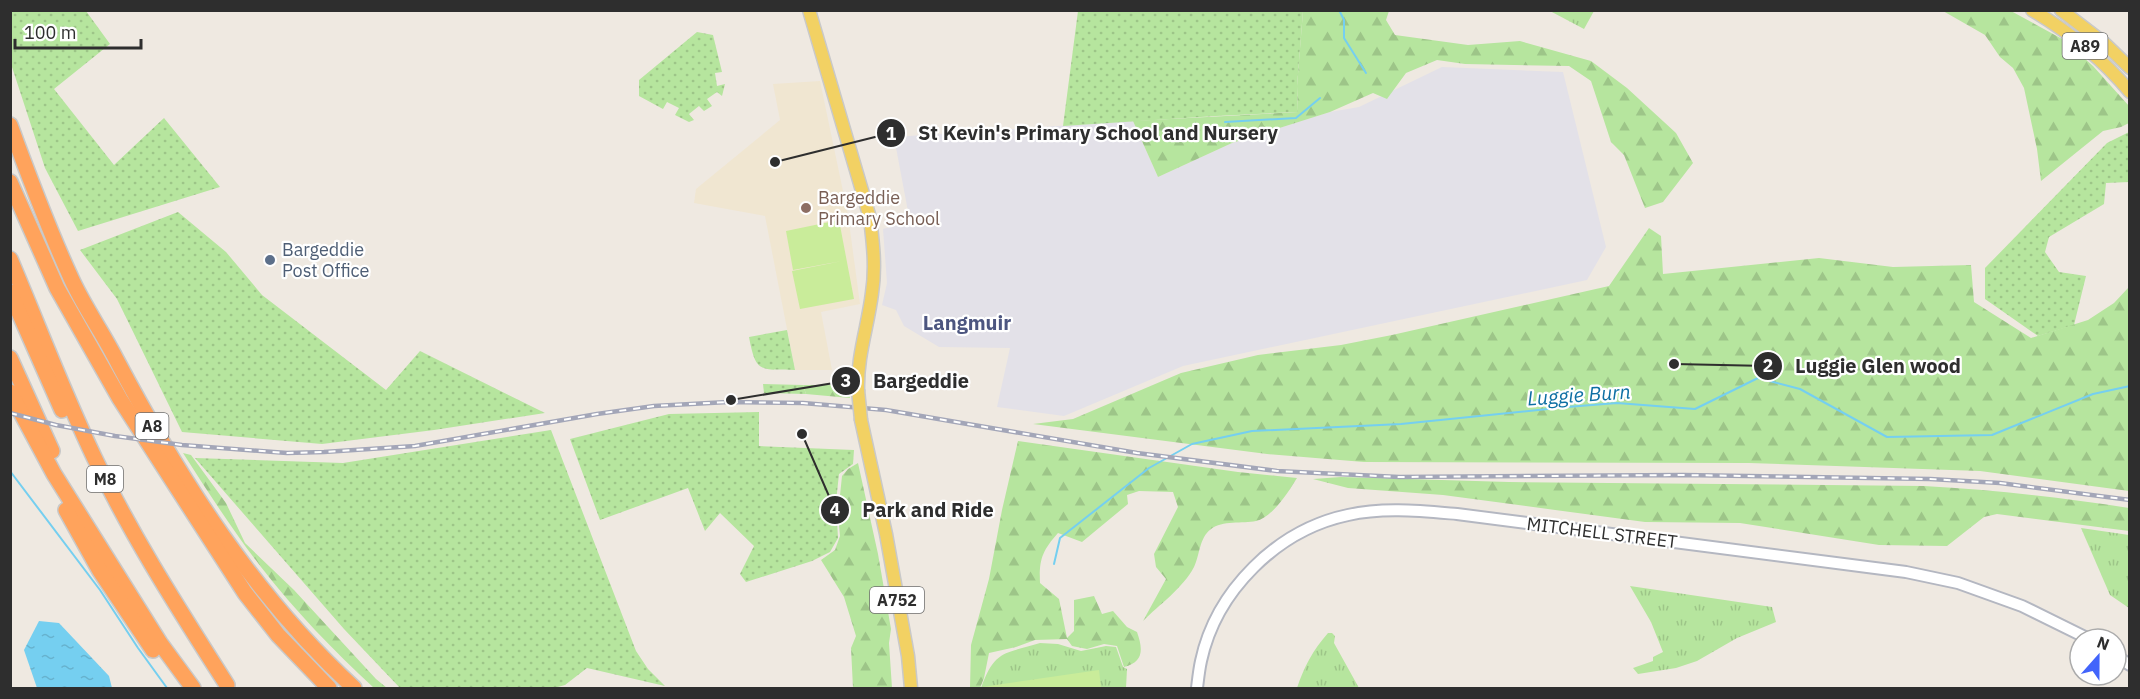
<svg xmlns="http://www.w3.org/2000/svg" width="2140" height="699" viewBox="0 0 2140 699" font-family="'IBM Plex Sans',sans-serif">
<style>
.industrial{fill:#e3e1e8}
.education{fill:#f0e6d1}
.grass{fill:url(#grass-dots)}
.forest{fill:url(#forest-firs)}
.park{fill:url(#park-tufts)}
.pitch{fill:#c9ec9a}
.water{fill:url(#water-ripples)}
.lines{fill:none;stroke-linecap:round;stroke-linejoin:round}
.stream{stroke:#75cff0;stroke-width:2}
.minor-casing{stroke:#b4b7c1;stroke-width:14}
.major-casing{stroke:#c9c9c9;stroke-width:15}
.highway-casing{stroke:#c9c9c9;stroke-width:18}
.minor{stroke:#fff;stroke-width:10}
.major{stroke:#f2d163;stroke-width:12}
.highway{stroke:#ffa35c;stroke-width:15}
.rail-casing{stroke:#a3a6b8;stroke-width:4.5}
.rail{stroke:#fff;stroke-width:2;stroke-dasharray:7;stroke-linecap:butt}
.major-bridge-casing{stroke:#c9c9c9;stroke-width:15;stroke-linecap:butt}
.major-bridge{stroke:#f2d163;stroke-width:12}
.education-dot{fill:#8d6e63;stroke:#fff;stroke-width:2}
.service-dot{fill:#5c6f8a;stroke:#fff;stroke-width:2}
.labels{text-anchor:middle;stroke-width:4.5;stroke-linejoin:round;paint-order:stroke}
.shield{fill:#fff;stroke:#6d6d6d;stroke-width:1.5}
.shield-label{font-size:16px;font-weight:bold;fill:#2e2e2e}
.education-label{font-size:18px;fill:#785e54;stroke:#fff;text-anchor:start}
.service-label{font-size:18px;fill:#4e5e75;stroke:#fff;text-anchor:start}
.street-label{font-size:18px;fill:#2e2e2e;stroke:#fff}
.neighbourhood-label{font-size:20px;font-weight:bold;fill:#4d5680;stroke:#fff}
.water-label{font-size:20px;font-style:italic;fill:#0d6fa3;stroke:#fff}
.leader{fill:none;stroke:#2e2e2e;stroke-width:2}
.callout-dot{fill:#2e2e2e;stroke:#fff;stroke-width:2}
.mark-label{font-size:18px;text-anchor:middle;font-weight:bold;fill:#fff}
.callout-label{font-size:20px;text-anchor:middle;font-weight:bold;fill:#2e2e2e;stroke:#fff;stroke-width:4.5;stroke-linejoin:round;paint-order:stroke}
</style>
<defs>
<pattern id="grass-dots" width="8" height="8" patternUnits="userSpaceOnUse" patternTransform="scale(1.5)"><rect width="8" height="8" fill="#b6e59e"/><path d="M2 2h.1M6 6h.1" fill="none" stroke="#9dc588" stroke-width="1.8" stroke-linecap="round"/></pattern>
<pattern id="forest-firs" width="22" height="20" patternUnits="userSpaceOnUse" patternTransform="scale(1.5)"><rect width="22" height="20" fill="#b6e59e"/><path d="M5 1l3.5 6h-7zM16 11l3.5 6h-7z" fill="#9dc588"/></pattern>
<pattern id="park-tufts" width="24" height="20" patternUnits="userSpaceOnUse" patternTransform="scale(1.5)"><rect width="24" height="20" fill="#b6e59e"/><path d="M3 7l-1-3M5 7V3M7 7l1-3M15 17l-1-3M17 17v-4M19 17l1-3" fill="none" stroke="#9dc588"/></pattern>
<pattern id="water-ripples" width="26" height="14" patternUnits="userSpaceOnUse" patternTransform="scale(1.5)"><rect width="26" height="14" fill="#75cff0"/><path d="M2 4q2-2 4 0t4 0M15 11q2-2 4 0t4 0" fill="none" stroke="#66b2ce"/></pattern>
</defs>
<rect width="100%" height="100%" fill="#efe9e1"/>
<polygon class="industrial" points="1442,67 1563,72 1606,247 1587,280 1183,366 1064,416 997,407 1010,348 939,347 904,326 896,310 882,305 887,283 883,229 910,222 894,137 1133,121 1158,177 1232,143 1330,112 1359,107"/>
<polygon class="education" points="820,81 848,215 860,304 821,312 832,370 795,370 765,216 694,203 696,189 780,120 773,84"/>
<g class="grass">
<polygon points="10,11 86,11 110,44 54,89 114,165 164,118 220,187 78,231 45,168 11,64"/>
<polygon points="1078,11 1303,11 1297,86 1298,112 1216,116 1063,126"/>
<polygon points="697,32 713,35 722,72 715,73 717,86 725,84 722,96 717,92 707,99 712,106 704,111 699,106 689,114 694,120 689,122 675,115 679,108 667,102 663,109 639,96 639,80"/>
<polygon points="2129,132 2129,182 2106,183 2104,204 2049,237 2045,252 2059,272 2086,276 2074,325 2038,336 1985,299 1985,268 2107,143"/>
<polygon points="178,212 226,252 262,295 386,390 420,351 545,413 434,430 322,444 182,432 117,299 80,250"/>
<path d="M787 330 795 370C760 369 756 374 749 337Z"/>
<polygon points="763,384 803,385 806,394 764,393"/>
<polygon points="759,412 759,446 854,450 853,464 839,474 836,502 838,538 830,552 812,561 746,582 740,574 754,546 720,513 705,531 688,488 600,520 570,439 669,414"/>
<polygon points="551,430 636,651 648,669 665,686 587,668 565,685 554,688 400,688 344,629 195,458 343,463"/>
</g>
<g class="forest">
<polygon points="1303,11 1389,11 1386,20 1395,35 1468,45 1520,41 1591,61 1627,88 1676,133 1693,163 1663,202 1645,208 1624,155 1611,142 1591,81 1569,66 1465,64 1437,60 1406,73 1387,99 1373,93 1330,112 1232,143 1158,177 1133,121 1298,112 1297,86"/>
<polygon points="1943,11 2011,11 2064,40 2093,66 2129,106 2129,123 2121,127 2103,131 2041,181 2037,149 2024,88 2013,68 2000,57 1985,35"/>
<polygon points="1649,228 1661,236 1663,274 1819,258 1893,267 1971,265 1974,302 2031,338 2088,320 2114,303 2129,287 2129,491 1980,471 1749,463 1364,462 1267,454 1033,424 1073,419 1181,373 1258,355 1341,345 1392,335 1609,286"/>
<polygon points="803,385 840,385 849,393 850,398 806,394"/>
<path d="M1018 441 1238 472 1297 478C1289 491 1272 518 1256 521 1243 524 1222 520 1211 529 1199 538 1200 555 1194 567 1183 588 1159 605 1143 621L1166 579 1156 567 1154 554 1178 507 1173 492 1139 491 1127 495 1128 504 1082 542 1058 533C1042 551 1039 560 1040 583L1059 599 1067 638 1074 631V600L1094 596 1102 614 1113 611 1127 627 1137 632C1143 649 1144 662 1124 667L1117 646 1104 644 1087 649 1072 646 1067 639 1035 640 1016 647 989 653 984 678 980 688H970L971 645 989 579 1002 510Z"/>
<path d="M183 453 191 455 226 503 245 543 294 590 376 679 387 688H374C334 651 295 611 261 567 233 531 208 492 183 453Z"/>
<polygon points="858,463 878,554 891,629 889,643 892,688 853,688 851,648 856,636 844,597 821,560 835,550 840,536 838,515 842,476 848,469"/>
<path d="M1341 477 1509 482 1924 486C1993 490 2061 497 2129 508V531L1997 514 1984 517 1947 546 1879 545 1740 523 1645 522 1443 495 1348 488 1313 479Z"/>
</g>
<g class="park">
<polygon points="1550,11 1594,11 1584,29"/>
<polygon points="2081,528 2129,535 2129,608 2110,595"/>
<polygon points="1630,586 1772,607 1776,622 1737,638 1697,661 1676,668 1638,674 1633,668 1653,661 1653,657 1663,652 1651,622"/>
<path d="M1328 633H1332L1335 636 1334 643 1359 688H1297C1304 667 1313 650 1328 633Z"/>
<path d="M1040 643 1058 644 1081 651 1106 646 1116 647 1123 667 1127 669 1126 688H981C995 649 1005 654 1040 643Z"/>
</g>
<g class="pitch">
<polygon points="839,220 854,299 800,309 792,271 842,261 793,270 786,231"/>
<polygon points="1099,670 1101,688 982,688 982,687"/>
</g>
<polygon class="water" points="39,621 59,623 109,676 112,688 37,688 24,650"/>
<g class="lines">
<g class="stream">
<polyline points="1339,10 1344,20 1344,38 1366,73"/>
<polyline points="1225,122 1296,118 1320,98"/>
<polyline points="10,471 100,590 138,648 167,688"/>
<polyline points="1054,564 1060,538 1149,468 1192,444 1252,431 1401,424 1567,407 1617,403 1695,409 1758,378 1800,389 1887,437 1992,435 2093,394 2130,386"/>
</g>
<defs>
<g id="minor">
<polyline points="2116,656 2130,665"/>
<path d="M1197 688C1198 680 1199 670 1201 661 1216 591 1277 530 1348 515 1383 507 1421 511 1457 514L1906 572 1958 583 2022 606 2089 639"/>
</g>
<g id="major">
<path d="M809 10 870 218C873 243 876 267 872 293 868 326 857 356 858 390"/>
<path d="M2032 10C2069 32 2102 58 2130 92"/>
<polyline points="2061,10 2104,43 2130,68"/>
<polyline points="861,420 886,534 908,656 911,688"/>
</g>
<g id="highway">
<path d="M10 125C29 177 48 228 71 278 84 307 103 333 117 361 180 480 255 597 354 688"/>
<polyline points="10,182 57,288 120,399 245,593 278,635 329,688"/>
<path d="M10 259C38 325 63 392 94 457 132 537 180 611 227 685"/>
<polyline points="10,292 62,410"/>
<polyline points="10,358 52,451"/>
<polyline points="10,392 54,474 160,643 193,688"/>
<polyline points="66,510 100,571 153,650"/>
</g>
</defs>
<use href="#minor" class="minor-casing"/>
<use href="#major" class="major-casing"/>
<use href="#highway" class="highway-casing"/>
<use href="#minor" class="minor"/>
<use href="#major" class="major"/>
<use href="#highway" class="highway"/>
<defs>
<polyline id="rail" points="10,413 56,425 115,436 182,445 287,453 324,452 415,446 597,414 654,406 728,402 803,403 886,410 1137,453 1277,471 1399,477 1683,475 1930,479 2000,483 2130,500"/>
</defs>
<use href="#rail" class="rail-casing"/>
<use href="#rail" class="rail"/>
<defs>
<polyline id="major-bridge" points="858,390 861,420"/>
</defs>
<use href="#major-bridge" class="major-bridge-casing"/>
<use href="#major-bridge" class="major-bridge"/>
</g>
<circle class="education-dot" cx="806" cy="208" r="6"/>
<circle class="service-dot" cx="270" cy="260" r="6"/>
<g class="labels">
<g class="shield">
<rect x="2062.5" y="33" width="45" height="26" rx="4.5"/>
<rect x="135.5" y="413" width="33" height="26" rx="4.5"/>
<rect x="87" y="466" width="36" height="26" rx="4.5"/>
<rect x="870" y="587" width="54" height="26" rx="4.5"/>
</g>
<g class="shield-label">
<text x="2085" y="52">A89</text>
<text x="152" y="432">A8</text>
<text x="105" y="485">M8</text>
<text x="897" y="606">A752</text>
</g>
<g class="education-label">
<text x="818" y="204">Bargeddie<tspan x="818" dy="21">Primary School</tspan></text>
</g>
<g class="service-label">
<text x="282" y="256">Bargeddie<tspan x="282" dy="21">Post Office</tspan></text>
</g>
<g class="street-label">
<text transform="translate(1602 533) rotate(7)" y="6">MITCHELL STREET</text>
</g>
<g class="neighbourhood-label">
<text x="967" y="330">Langmuir</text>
</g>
<g class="water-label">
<text transform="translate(1579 395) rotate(-4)" y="7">Luggie Burn</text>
</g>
</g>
<path class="leader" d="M775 162L891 133M1674 364L1768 366M731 400L846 381M802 434L835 510"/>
<g class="callout-dot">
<circle cx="775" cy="162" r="6"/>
<circle cx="1674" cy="364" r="6"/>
<circle cx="731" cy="400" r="6"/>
<circle cx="802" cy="434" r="6"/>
<circle cx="891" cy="133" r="15"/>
<circle cx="1768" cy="366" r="15"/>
<circle cx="846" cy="381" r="15"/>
<circle cx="835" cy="510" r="15"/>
</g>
<g class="mark-label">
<text x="891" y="140">1</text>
<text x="1768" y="372">2</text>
<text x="846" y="387">3</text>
<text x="835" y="516">4</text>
</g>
<g class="callout-label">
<text x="1098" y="140">St Kevin's Primary School and Nursery</text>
<text x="1878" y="373">Luggie Glen wood</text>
<text x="921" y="388">Bargeddie</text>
<text x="928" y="517">Park and Ride</text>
</g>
<rect width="2140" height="699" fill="none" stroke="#2e2e2e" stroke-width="24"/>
<g transform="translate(2098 657) rotate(21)"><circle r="28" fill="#ffffff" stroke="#ababab" stroke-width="1.5"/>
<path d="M0-4.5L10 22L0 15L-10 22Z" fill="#4264fb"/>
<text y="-9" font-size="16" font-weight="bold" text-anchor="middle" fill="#2e2e2e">N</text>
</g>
<path d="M15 39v9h126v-9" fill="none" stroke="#2e2e2e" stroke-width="3"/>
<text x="24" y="39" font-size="18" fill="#2e2e2e" stroke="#ffffff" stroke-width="4.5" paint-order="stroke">100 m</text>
</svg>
